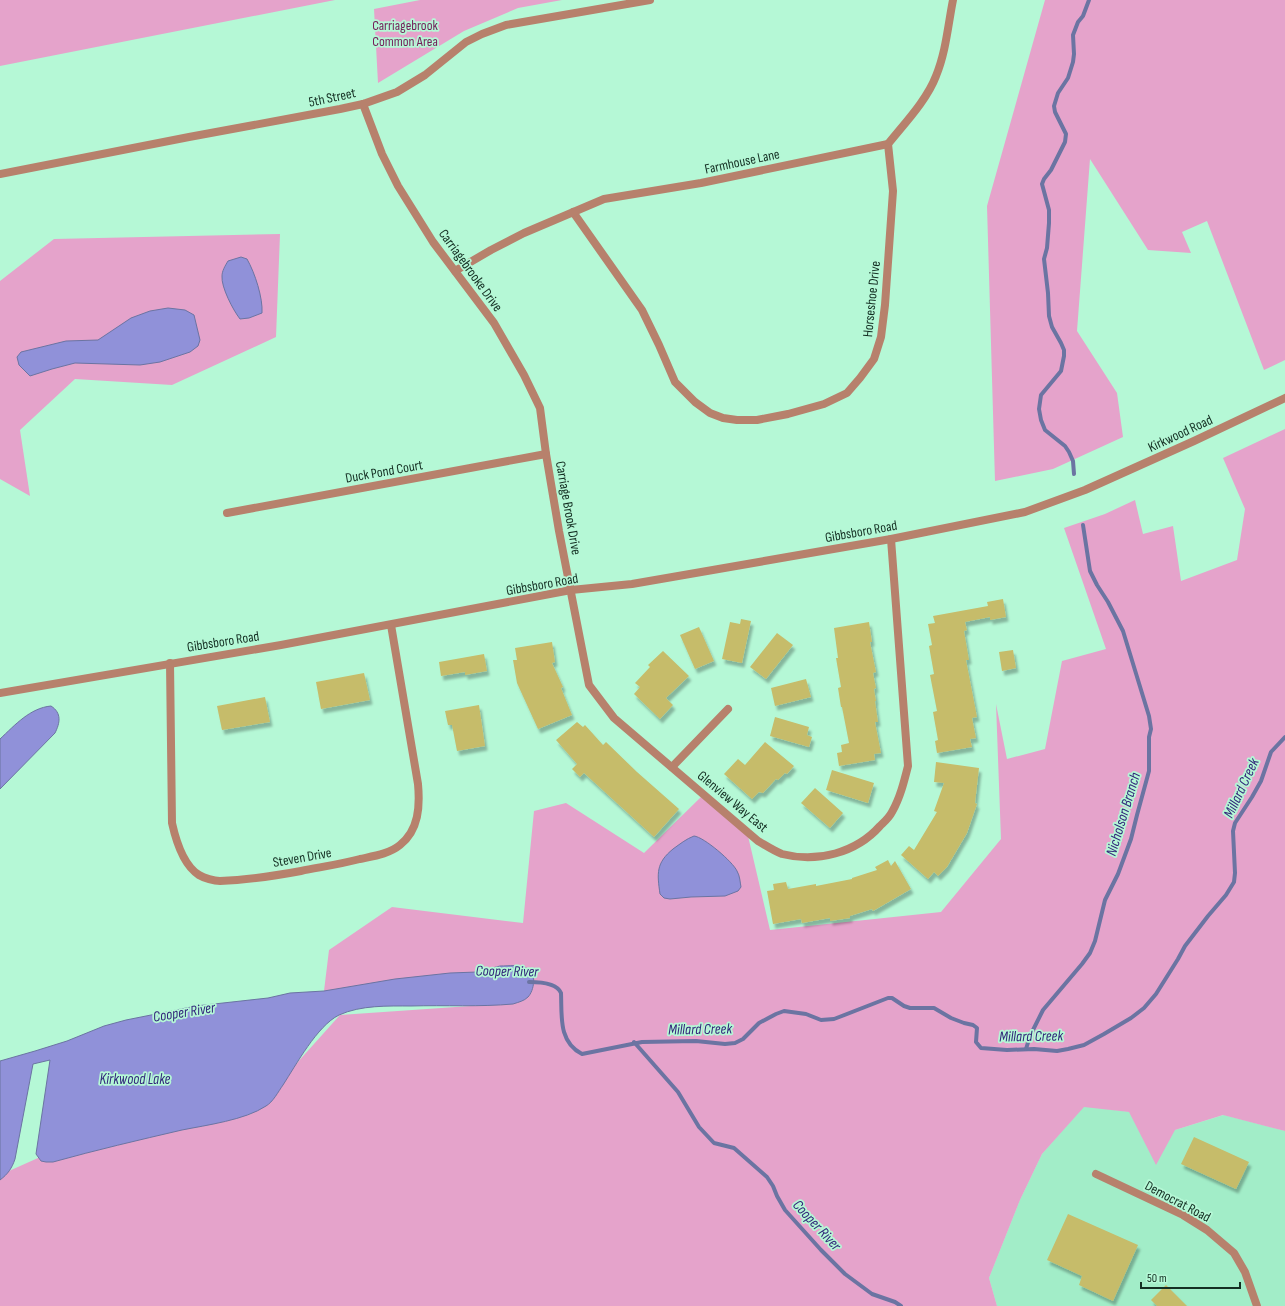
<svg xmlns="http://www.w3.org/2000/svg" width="1285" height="1306" viewBox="0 0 1285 1306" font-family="'Sofia Sans Condensed',sans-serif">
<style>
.built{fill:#a2edc8}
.green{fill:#e5a3cb}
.water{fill:#9091d9;stroke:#6b74a2}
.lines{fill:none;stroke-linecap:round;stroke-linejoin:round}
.stream{stroke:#6b74a2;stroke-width:4}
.building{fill:#c6bc6a;filter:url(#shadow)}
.minor{stroke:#b7816c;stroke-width:8}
.tertiary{stroke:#b7816c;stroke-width:8}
.labels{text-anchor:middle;stroke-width:3.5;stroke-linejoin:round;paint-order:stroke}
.park-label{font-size:14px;fill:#731e59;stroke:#b5f8d6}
.street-label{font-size:14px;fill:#142f23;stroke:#b5f8d6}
.water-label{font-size:15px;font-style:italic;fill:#32277a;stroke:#b5f8d6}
</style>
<defs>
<filter id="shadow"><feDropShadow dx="2.5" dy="4.5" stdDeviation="1" flood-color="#0004"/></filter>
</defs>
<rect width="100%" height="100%" fill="#b5f8d6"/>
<polygon class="built" points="1084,1106 1129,1112 1175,1130 1224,1115 1285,1131 1285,1306 997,1306 989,1278 1020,1200 1042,1154"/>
<g class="green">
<polygon points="0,0 335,0 0,66"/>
<polygon points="420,0 562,0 518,8 464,31 378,83 374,9"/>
<polygon points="1045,0 1285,0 1285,360 1264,370 1207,221 1182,232 1191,253 1148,250 1090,159 1077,331 1117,393 1123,437 1053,469 995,481 987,206"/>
<polygon points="280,234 276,337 172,385 75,379 20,430 30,496 0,479 0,281 54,239"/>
<polygon points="1285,429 1285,1131 1223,1115 1175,1130 1156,1165 1129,1112 1084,1107 1042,1154 1020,1200 989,1278 997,1306 0,1306 0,1175 38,1158 251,1114 340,1015 513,1003 324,991 329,950 392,907 523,923 534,811 566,803 644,853 701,797 748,836 770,930 941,912 1001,839 996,704 1007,759 1045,749 1062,661 1106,649 1064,528 1105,514 1135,500 1143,534 1173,526 1181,581 1237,560 1245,509 1223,458"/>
</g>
<g class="water">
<path d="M241 257 247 259C255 273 263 298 262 313L249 318 240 319C233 310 221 287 222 276 222 271 225 266 228 261Z"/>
<polygon points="168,308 185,310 194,315 200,340 198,346 190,352 160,362 140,365 75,363 52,369 30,376 19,365 17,357 21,352 66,341 98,340 131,318 150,311"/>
<path d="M51 706C62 713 60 723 55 733L0 789V739C15 725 30 708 51 706Z"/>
<path d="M694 836C704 837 733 862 737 871 740 876 740 882 741 887L738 891 725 896 691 897 670 899 664 898 660 894C657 873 656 863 673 849 680 844 686 839 694 836Z"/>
<path d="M500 966C509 966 520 964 528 969 537 973 534 991 528 997 524 1001 519 1002 513 1004 480 1007 445 1005 411 1006 388 1006 361 1005 339 1015 317 1026 296 1065 283 1085 278 1092 273 1102 266 1106 245 1120 207 1125 182 1130 139 1140 96 1150 53 1162H46L41 1161 36 1154 50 1060 33 1064 15 1159C12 1168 8 1174 0 1180V1061L35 1051 67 1041 104 1026 126 1020 196 1006 268 998 290 993 324 991 395 979 450 973 477 972Z"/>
</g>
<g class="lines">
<g class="stream">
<polyline points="1074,474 1073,461 1069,452 1065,446 1045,430 1041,420 1039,409 1041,395 1061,371 1064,356 1064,350 1061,343 1052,327 1049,316 1048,293 1044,259 1047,248 1049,223 1049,210 1042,184 1044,179 1051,170 1065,142 1066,134 1055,112 1054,106 1058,93 1068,78 1073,62 1074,54 1073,35 1078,22 1083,16 1089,0"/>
<path d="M529 982C538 982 557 983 561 993 562 1015 558 1042 582 1054L642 1042 696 1041 725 1044 735 1043 743 1039 759 1023 776 1014 784 1011 806 1014 821 1020 834 1019 888 998H892L904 1006 910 1008H934L951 1018 964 1023 973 1025 977 1028 976 1042 981 1048 1007 1050 1034 1049 1057 1051 1068 1049 1084 1045 1104 1034 1131 1018 1144 1008 1156 994 1178 959 1185 946 1208 916 1226 895 1234 882 1235 873 1233 831 1235 823 1252 797 1261 781 1271 752 1285 737"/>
<polyline points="634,1042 678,1092 699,1127 714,1143 734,1148 767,1177 773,1186 777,1196 785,1210 821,1250 845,1274 872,1294 895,1302 901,1306"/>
<polyline points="1026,1049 1030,1036 1043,1010 1082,964 1090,953 1095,941 1105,900 1118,874 1131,839 1137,815 1149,771 1149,737 1151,729 1149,716 1123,631 1108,602 1097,585 1090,571 1083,525"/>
</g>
</g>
<g class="building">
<polygon points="1003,599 1006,617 990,620 990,617 965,622 967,630 964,631 969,660 966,660 977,717 972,718 976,738 970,739 972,747 937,753 935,741 938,740 933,712 937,711 930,675 934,674 929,646 932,645 928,624 935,623 933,616 988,606 987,602"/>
<polygon points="741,619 751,621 742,663 722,659 730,622 740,624"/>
<polygon points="869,622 872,642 870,642 876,672 873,673 876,688 874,689 876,701 875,701 878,722 875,722 881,753 874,754 875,760 839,766 837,753 842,752 841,745 849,743 842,707 841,707 838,688 841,687 836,658 838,658 834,628"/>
<polygon points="699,627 714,661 695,669 680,635"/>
<polygon points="777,633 793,645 766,679 750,667"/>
<polygon points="552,642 555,662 552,663 563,687 561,688 572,715 538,729 517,683 513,660 517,660 515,648"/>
<polygon points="1013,650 1016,668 1002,671 999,652"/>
<polygon points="663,651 689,676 666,698 673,705 660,719 634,694 640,687 635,683 650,667 648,665"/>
<polygon points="484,654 487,671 465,675 465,672 441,676 439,662"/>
<polygon points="364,673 370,700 321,709 316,682"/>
<polygon points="806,679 811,697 775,706 771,688"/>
<polygon points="265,697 270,722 222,730 217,706"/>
<polygon points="479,705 485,746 457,751 452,725 448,725 445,711"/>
<polygon points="775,717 809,727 807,735 812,737 809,747 770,736"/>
<polygon points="577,722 583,727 585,725 603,745 606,742 637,772 679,809 654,837 584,773 580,777 572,769 577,764 556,740"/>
<polygon points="765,742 794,766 787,774 785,773 778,780 776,779 763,793 759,792 752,799 724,774 738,759 745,765"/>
<polygon points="936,762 979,768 975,803 977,804 967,833 947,867 938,876 934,872 928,879 901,855 909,846 914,850 937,812 934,811 944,783 934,782"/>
<polygon points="832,770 874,783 868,803 826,790"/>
<polygon points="815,788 843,813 830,828 801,803"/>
<polygon points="888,860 891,866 895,861 911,889 873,911 872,909 850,916 850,918 830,921 830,918 802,923 801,919 773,924 767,891 774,890 773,884 786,882 788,889 816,884 816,886 852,879 852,878 877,870 875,867"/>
<polygon points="1194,1137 1249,1162 1236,1189 1181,1164"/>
<polygon points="1068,1214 1138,1245 1113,1301 1079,1285 1082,1276 1047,1260"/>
<polygon points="1166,1285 1187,1306 1157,1306 1151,1300"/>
</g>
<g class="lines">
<g class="minor">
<path d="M363 104 382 154 398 186 433 242 494 323 524 375 540 408 546 454 559 531 589 685 614 718 758 841C765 845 774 851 782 854 817 863 856 853 880 826 884 822 889 818 892 812 900 798 904 782 908 766L891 539"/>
<polyline points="0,174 189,137 340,109 363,104 397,92 425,75 466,42 482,34 506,25 650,0"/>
<polyline points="573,212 642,310 659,345 675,382 695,402 710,413 723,418 737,420 757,420 788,414 824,404 847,393 860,378 874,359 881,337 885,305 893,191 888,144"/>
<path d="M455 271 491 250 524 233 604 199 701 183 888 144C904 124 927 100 936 76 946 52 948 25 953 0"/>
<polyline points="227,513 546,454"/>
<path d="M170 663 172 823C176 841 183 865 199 875 204 878 214 881 220 881 247 880 274 876 301 871 321 867 341 864 360 859 374 856 389 854 400 845 419 830 420 806 418 784L391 625"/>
<polyline points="672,767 728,709"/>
<polyline points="1096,1174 1183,1215 1207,1230 1234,1253 1245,1272 1257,1306"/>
</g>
<polyline class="tertiary" points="0,693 281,645 571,590 632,584 891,539 1025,512 1085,490 1194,441 1285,398"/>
</g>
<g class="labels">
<g class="park-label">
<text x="405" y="30">Carriagebrook<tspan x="405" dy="16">Common Area</tspan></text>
</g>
<g class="street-label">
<text transform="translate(332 97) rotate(-12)" y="5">5th Street</text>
<text transform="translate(742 161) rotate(-12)" y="5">Farmhouse Lane</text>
<text transform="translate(471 270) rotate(54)" y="5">Carriagebrooke Drive</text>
<text transform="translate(871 299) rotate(-84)" y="5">Horseshoe Drive</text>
<text transform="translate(1180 433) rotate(-25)" y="5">Kirkwood Road</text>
<text transform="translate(384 471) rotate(-10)" y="5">Duck Pond Court</text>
<text transform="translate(569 508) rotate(80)" y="5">Carriage Brook Drive</text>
<text transform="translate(861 531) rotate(-10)" y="5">Gibbsboro Road</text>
<text transform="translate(542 584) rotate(-10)" y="5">Gibbsboro Road</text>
<text transform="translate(223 641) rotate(-9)" y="5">Gibbsboro Road</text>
<text transform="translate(733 801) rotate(40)" y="5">Glenview Way East</text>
<text transform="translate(302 857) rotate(-10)" y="5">Steven Drive</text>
<text transform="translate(1178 1201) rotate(28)" y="5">Democrat Road</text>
</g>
<g class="water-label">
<text transform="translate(1241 788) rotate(-65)" y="5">Millard Creek</text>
<text transform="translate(1123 814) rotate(-73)" y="5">Nicholson Branch</text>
<text transform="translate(507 971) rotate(1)" y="5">Cooper River</text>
<text transform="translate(184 1012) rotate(-9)" y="5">Cooper River</text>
<text transform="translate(700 1029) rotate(-1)" y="5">Millard Creek</text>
<text transform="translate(1031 1036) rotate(-1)" y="5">Millard Creek</text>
<text x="135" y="1084">Kirkwood Lake</text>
<text transform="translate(817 1225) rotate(47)" y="5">Cooper River</text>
</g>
</g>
<path d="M1141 1282v6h99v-6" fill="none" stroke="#142f23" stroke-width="2"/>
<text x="1147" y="1282" font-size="12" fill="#142f23" stroke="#b5f8d6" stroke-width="3" paint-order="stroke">50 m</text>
</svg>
